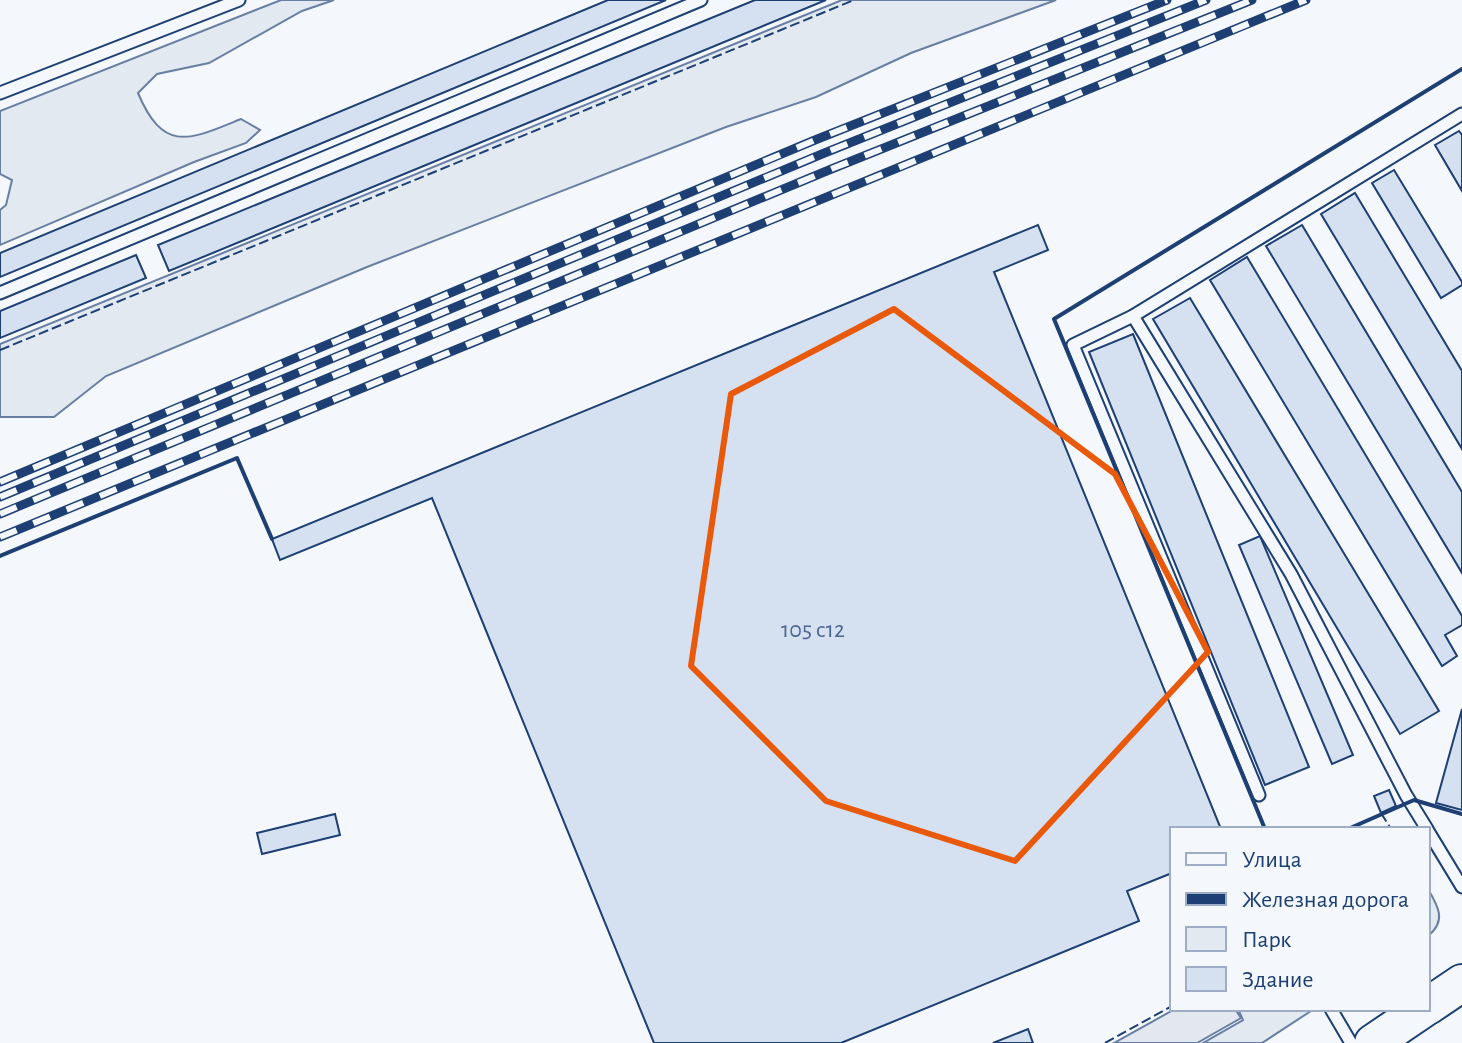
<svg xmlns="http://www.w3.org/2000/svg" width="1462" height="1043" viewBox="0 0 1462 1043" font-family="'Alegreya Sans',sans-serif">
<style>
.green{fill:#e3e9f0;stroke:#687fa3;stroke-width:2}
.parking{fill:#e3e8f0;stroke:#687fa3;stroke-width:2}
.building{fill:#d5e0f0;stroke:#1d3f73;stroke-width:2}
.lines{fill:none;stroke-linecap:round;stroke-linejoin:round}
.service-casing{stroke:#1d3f73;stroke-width:15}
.primary-casing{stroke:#1d3f73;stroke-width:40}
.service{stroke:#f4f7fb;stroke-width:11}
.primary{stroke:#f4f7fb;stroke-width:36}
.rail-casing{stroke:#1d3f73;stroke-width:9}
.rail{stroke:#f4f7fb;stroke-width:6;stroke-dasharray:18;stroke-linecap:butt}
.fence{stroke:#1d3f73;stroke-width:2;stroke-dasharray:10 4;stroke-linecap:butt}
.wall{stroke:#1d3f73;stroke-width:4}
.marked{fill:none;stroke:#e8590c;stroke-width:6;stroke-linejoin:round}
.labels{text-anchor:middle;stroke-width:6;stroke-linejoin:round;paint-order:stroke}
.number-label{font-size:24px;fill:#4b6792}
</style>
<rect width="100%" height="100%" fill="#f4f7fb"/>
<g class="green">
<path d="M281 0H334L302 11 209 63 157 74 138 93C164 155 191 139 241 119L260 130 246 143 194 162 0 245V210L6 205 12 180 0 174V111Z"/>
<polygon points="842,0 1056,0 911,53 816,97 726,127 367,267 106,376 54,417 0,417 0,344"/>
<path d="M1428 889C1438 906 1447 921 1428 936Z"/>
<polygon points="1238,1009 1314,1009 1262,1043 1203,1043 1243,1020"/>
</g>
<polygon class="parking" points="1175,1009 1235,1009 1241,1018 1197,1043 1114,1043"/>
<g class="building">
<polygon points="608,0 666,0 0,277 0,253"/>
<polygon points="755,0 826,0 169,271 158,245"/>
<polygon points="1459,131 1462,135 1462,191 1435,145"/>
<polygon points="1394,170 1462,282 1462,285 1441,298 1372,183"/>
<polygon points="1355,193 1462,371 1462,449 1321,214"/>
<polygon points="1038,225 1048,250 994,272 1221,829 1172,829 1172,873 1127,891 1139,921 841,1043 654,1043 432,498 280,560 272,539"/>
<polygon points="1302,225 1462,492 1462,573 1266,246"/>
<polygon points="136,255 146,278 0,338 0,311"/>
<polygon points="1247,257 1462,616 1462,625 1445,635 1457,656 1442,666 1210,280"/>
<polygon points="1190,298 1439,711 1400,734 1153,319"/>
<polygon points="1133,334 1309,767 1265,785 1089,352"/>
<polygon points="1260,536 1353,755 1332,764 1239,545"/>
<polygon points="1462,709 1462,810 1436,803"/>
<polygon points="1389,790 1396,806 1381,813 1374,796"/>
<polygon points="335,814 340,835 262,854 257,833"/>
<polygon points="1028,1029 1033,1043 993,1043"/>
</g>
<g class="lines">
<defs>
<g id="service">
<polyline points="0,93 239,0"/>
<polyline points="0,293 701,0"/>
<polyline points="1133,316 1073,345 1259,795"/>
<polyline points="1427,829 1406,795 1291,574 1133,316 1462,114"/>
<polyline points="1428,831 1462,887"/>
<polyline points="1331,1009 1351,1043"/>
</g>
<g id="primary">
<polyline points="1428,1006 1462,983"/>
<polyline points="1373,1043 1423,1009"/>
</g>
</defs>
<use href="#service" class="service-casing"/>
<use href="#primary" class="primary-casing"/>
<use href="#service" class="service"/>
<use href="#primary" class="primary"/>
<defs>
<g id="rail">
<polyline points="0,482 815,140 1167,0"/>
<polyline points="0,497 822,154 1206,0"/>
<polyline points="0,514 829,170 1252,0"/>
<polyline points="0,537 1306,0"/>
</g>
</defs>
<use href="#rail" class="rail-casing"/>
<use href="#rail" class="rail"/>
<g class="fence">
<polyline points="0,350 854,0"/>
<polyline points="1381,813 1391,829"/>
<polyline points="1105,1043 1172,1006"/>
</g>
<g class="wall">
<polyline points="0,556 237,458 272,539"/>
<polyline points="1265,829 1054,319 1462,69"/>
<polyline points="1348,829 1414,800 1462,814"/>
</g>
</g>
<path class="marked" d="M894 309 1115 474 1208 652 1015 861 826 801 691 666 731 394Z"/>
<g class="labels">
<g class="number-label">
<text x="813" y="637">105 с12</text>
</g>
</g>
<rect x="1170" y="827" width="260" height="184" fill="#f4f7fb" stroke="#9eadc5" stroke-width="2"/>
<rect x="1186" y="853" width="40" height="12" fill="#f4f7fb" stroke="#9eadc5" stroke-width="2"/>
<text x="1242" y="867" font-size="24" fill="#1d3f73">Улица</text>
<rect x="1186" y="893" width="40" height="12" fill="#1d3f73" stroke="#9eadc5" stroke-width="2"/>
<text x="1242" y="907" font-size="24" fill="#1d3f73">Железная дорога</text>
<rect x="1186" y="927" width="40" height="24" fill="#e3e9f0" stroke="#9eadc5" stroke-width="2"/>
<text x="1242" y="947" font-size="24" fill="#1d3f73">Парк</text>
<rect x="1186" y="967" width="40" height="24" fill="#d5e0f0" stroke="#9eadc5" stroke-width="2"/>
<text x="1242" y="987" font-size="24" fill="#1d3f73">Здание</text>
</svg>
